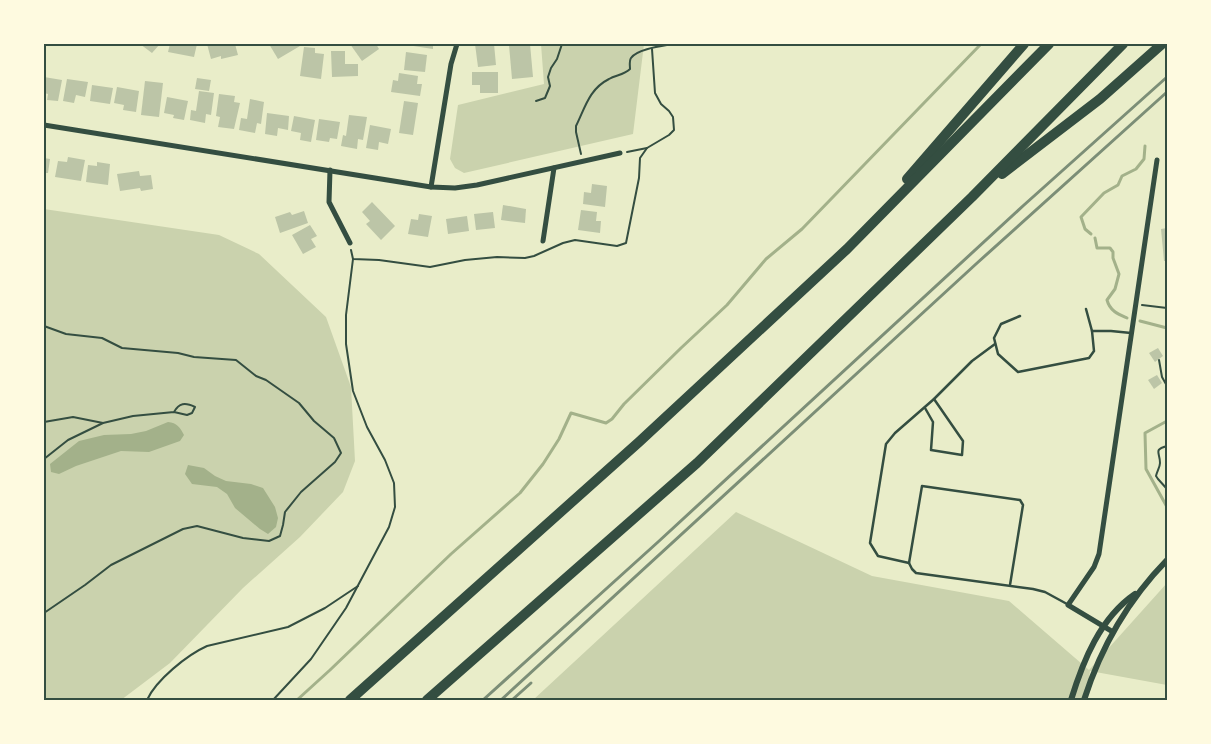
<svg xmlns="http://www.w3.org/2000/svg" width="1211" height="744" viewBox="0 0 1211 744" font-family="Signika,sans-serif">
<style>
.green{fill:#cad2ad}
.water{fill:#a3b18a}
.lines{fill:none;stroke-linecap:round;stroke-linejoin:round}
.stream{stroke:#a3b18a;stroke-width:3}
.building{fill:#bcc5a7}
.path{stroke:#344e41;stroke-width:2}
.service{stroke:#344e41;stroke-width:2.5}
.minor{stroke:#344e41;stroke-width:5}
.tertiary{stroke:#344e41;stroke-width:6}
.motorway{stroke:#344e41;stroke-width:10}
.rail{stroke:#7c8e77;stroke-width:3}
.neatline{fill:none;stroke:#344e41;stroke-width:2}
</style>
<rect width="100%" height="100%" fill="#e9edc9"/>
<g class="green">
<polygon points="541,44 644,44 633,134 464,173 455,168 450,159 458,105 544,84"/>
<polygon points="44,209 219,235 259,254 326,317 351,387 355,461 343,492 300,537 243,588 170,663 121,700 44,700"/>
<polygon points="736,512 872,576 1009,601 1089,670 1167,583 1167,685 1090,671 1086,700 533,700"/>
</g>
<g class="water">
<path d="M168 422C177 423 180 427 184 435L180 441 149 452 121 451 76 466 59 474 51 472 50 464 79 441 104 435 131 434 146 431Z"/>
<polygon points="188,465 204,468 215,476 226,481 251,484 263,488 275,507 278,518 276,527 268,534 260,529 235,508 227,494 217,487 192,484 185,474"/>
</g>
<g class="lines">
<g class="stream">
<polyline points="1091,234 1085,229 1081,217 1104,193 1118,185 1122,176 1136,169 1144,159 1145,146"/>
<path d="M1095 238 1097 248H1110L1113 252V258L1119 274 1115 289 1107 300C1110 311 1118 314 1127 318"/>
<polyline points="1140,321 1167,328"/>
<polyline points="1167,421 1145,433 1146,469 1167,507"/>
<polyline points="297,700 330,670 451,554 520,493 543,464 559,439 571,413 606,423 612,419 624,404 681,348 727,305 766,259 802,229 981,44"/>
</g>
</g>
<g class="building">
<polygon points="140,44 160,44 152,53"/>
<polygon points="170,44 197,44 194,57 168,52"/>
<polygon points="207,44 223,44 223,45 235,44 238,55 221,59 221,56 211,59"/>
<polygon points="269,44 299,44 300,46 278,59"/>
<polygon points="350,44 376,44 379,49 362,61"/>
<polygon points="407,44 433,44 433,49 407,45"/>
<polygon points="475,44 494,44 496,65 478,67"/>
<polygon points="530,44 533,77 512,79 509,45"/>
<polygon points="304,47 315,48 315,53 324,54 321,79 300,76"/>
<polygon points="331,51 345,51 345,64 358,64 358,76 332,77"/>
<polygon points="406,52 427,55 425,72 404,70"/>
<polygon points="472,72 498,72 498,93 480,93 480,85 472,85"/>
<polygon points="399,73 418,76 417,84 422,84 420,96 391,92 393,80 398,81"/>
<polygon points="44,77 62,80 58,101 47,100 48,94 44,93"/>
<polygon points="197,78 211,80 209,91 195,89"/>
<polygon points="67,79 88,82 85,97 76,95 74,103 63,101"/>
<polygon points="145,81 163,83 159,117 141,115"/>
<polygon points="92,85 113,88 110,104 90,101"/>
<polygon points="117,87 139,91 136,112 123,110 124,105 114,103"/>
<polygon points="199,91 214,93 211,115 206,114 205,123 190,120 191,110 196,111"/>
<polygon points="219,94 235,96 234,102 240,103 234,129 218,127 220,117 216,116"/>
<polygon points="167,97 188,101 184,120 173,118 174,115 164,113"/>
<polygon points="250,99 264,102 261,124 257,123 255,133 239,130 241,118 247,119"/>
<polygon points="404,101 418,103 413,135 399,133"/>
<polygon points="267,113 289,116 288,130 278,128 277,136 265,134"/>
<polygon points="349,115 367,117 363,140 358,139 357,149 341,146 343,135 346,136"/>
<polygon points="294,116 315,120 311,142 300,140 301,133 291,131"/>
<polygon points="319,119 340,122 337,139 330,138 329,142 316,140"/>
<polygon points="370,125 391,129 388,144 379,142 378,150 366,148"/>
<polygon points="68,157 85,160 81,181 55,177 58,161 67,162"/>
<polygon points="44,158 50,159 48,173 44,173"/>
<polygon points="97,162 110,164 108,185 86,182 88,165 97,166"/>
<polygon points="139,171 140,176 151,175 153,189 141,191 140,188 120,191 117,174"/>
<polygon points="592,184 607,186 605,207 583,204 584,192 591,193"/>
<polygon points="372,202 395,226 381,240 366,224 370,221 362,212"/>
<polygon points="503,205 526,209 525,223 501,220"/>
<polygon points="581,210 597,212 596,221 601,221 600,233 578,230"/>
<polygon points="304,211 308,223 280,233 275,217 290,212 292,215"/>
<polygon points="493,212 495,228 476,230 474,214"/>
<polygon points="419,214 432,216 428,237 408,234 411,219 418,220"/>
<polygon points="467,216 469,231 448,234 446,219"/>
<polygon points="310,225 317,236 311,239 316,247 303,254 292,235"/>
<polygon points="1167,228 1167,261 1164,261 1161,229"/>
<polygon points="1158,348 1163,356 1155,362 1149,353"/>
<polygon points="1157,375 1162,383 1154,389 1148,380"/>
</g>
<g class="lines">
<g class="path">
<polyline points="536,101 545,98 550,86 548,77 551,68 557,59 562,44"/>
<polyline points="627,152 647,148"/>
<path d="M581 154 576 132V126C585 108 589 89 609 79 616 75 624 75 630 69 630 66 629 61 631 58 637 49 662 46 673 44"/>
<polyline points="351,250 353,259 379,260 430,267 465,260 497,257 525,258 534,256 563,243 575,240 617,246 626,243 639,178 640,158 647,148 669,135 674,130 673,117 669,111 661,104 655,93 652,49"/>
<polyline points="1142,305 1167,308"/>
<polyline points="44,326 66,334 102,338 122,348 178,353 194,357 236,360 256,376 266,380 299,403 314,421 334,438 341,453 335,462 301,492 285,512 283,525 280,536 269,541 243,538 197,526 183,529 111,565 85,585 44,613"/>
<polyline points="1159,360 1162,377 1167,386"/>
<polyline points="44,422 73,417 103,423"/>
<path d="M1167 446C1153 450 1160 452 1160 463 1160 467 1157 471 1156 476L1158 479 1167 489"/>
<path d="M44 459 68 440 103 423 133 416 174 412 187 415 192 413 195 407C185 402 179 403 174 412"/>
<path d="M147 700C156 680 187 655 207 646L288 627 325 608 358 586"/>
<polyline points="273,700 311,659 346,608 389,527 395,507 394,483 385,460 367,427 353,391 346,344 346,315 353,259"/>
</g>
<g class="service">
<polyline points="1086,309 1092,331"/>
<polyline points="1020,316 1001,324 994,338 998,354 1018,372 1089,358 1094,351 1092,331 1111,331 1131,333"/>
<polyline points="925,408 933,422 931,450 962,455 963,441 934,399"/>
<polyline points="909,563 878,556 870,543 886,444 895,433 934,399 972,361 995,344"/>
<polyline points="1010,585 1023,505 1020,500 922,486 909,563 912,569 916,573 1033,589 1045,592 1067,604"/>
</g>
<g class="minor">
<polyline points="44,125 431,187 455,188 477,185 620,153"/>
<polyline points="330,170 329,202 350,243"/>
<polyline points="431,187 451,64 457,44"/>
<polyline points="543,241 554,168"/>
<polyline points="1113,632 1068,605 1094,567 1099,554 1157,160"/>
</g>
<g class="tertiary">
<path d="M1071 700C1083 661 1100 618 1135 594"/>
<path d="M1084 700C1101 647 1128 600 1167 560"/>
</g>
<g class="motorway">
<polyline points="1002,174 1100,99 1162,44"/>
<polyline points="907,179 1024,44"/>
<polyline points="350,700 639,442 847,249 1049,44"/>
<polyline points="427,700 697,463 972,197 1123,44"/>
</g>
<g class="rail">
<polyline points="483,700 658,542 1024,205 1167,77"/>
<polyline points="501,700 976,264 1167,92"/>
<polyline points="512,700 531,683"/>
</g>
</g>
<rect width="1211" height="744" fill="none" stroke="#fefae0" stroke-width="90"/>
<rect x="45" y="45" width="1121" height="654" class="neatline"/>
</svg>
